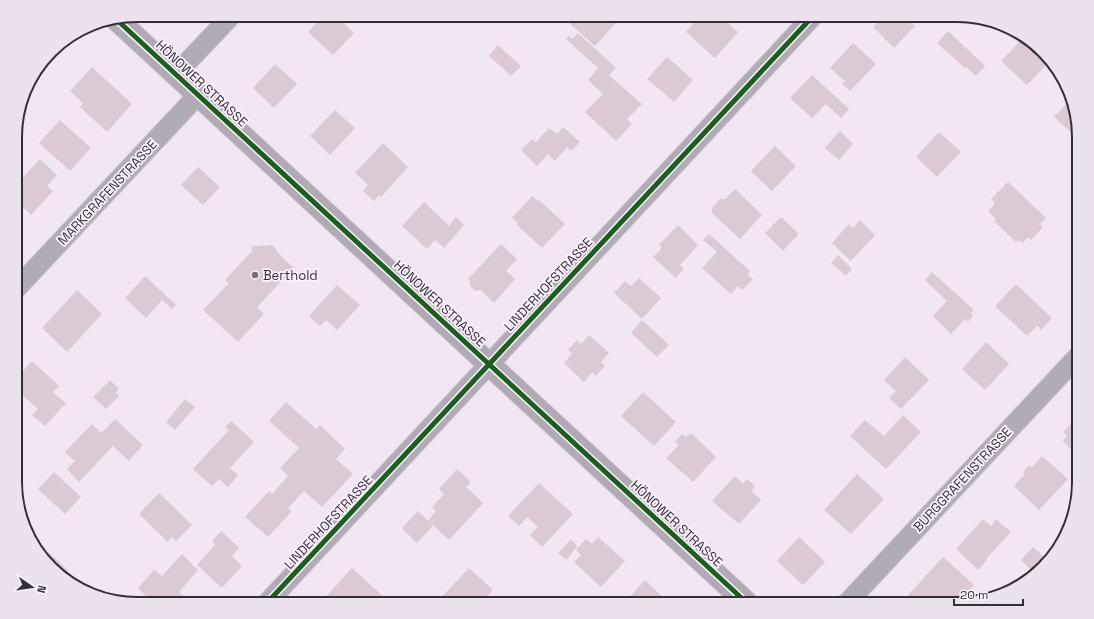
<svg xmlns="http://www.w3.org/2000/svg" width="1094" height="619" viewBox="0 0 1094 619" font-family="'Space Grotesk',sans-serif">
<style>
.building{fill:#dbcad6}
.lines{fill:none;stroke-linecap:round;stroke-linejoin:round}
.minor-casing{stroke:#cbc2cd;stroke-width:21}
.secondary-casing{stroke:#cbc2cd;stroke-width:24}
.minor{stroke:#b1abb5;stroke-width:19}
.secondary{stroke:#b1aab5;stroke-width:22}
.cycleway-casing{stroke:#fbf2fd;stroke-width:8}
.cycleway{stroke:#1b5e20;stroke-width:5}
.poi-dot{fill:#776e79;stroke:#fbf2fd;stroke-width:1.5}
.labels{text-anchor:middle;stroke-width:3.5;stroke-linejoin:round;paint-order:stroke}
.street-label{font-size:13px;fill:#352d37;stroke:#fbf2fd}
.poi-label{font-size:13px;fill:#352d37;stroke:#fbf2fd;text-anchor:start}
.rim{fill:none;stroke:#352d37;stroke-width:2}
</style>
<rect width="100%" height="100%" fill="#f2e6f4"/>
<g class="building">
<polygon points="324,15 335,15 354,33 333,55 308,32"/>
<polygon points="576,15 623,15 595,46 569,23"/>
<polygon points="697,15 719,15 738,32 715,58 686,32 696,20 694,18"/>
<polygon points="875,15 904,15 915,26 894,48 873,27 879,21 874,16"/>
<polygon points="948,31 985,66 976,76 966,67 965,68 937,43"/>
<polygon points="578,33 616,68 609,75 642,104 627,119 632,124 616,141 585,112 603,94 588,80 598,68 566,39 569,36 572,39"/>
<polygon points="1024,37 1050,61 1027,85 1001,61"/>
<polygon points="853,43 876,64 850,91 842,84 845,81 830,68"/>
<polygon points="498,45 521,66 511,76 489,56"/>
<polygon points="667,57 693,80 674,102 647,79"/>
<polygon points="275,64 297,84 274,108 253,88"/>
<polygon points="92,67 132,104 107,132 80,107 83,103 70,91"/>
<polygon points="812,75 849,109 841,118 826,104 812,118 790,98"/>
<polygon points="1069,101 1079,129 1074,135 1054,117"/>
<polygon points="335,110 355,128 330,155 310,136"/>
<polygon points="60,120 91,148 70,171 39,143"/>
<polygon points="563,127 580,142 571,151 567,147 555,161 548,154 537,166 521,150 532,139 536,142 549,128 557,134"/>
<polygon points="840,131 853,144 839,160 825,148"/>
<polygon points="939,132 961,152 937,177 916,157"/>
<polygon points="383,143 408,167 381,197 379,195 374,201 363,191 368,185 355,173"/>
<polygon points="775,146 796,166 772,191 751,171"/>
<polygon points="40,159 57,175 47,186 53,191 31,215 24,208 18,214 16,212 16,185"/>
<polygon points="198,167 220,187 203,205 181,185"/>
<polygon points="1008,182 1046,218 1040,224 1043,227 1031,240 1028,237 1023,243 1018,240 1016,242 994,221 996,219 988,211 995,203 991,199"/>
<polygon points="735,189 762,215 740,239 712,213 712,208 720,199 725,199"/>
<polygon points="532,196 538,201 539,200 565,224 542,248 516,224 518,223 512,218"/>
<polygon points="424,202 449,226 456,217 464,225 444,248 435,240 427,249 402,226"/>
<polygon points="781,217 799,234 783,251 765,233"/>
<polygon points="860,220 875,235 851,261 832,243 849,224 853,228"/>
<polygon points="678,225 698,245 680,265 684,269 676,278 653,257 662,248 659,245"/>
<polygon points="1079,229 1079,238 1074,234"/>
<polygon points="709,234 750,271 748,275 753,279 742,290 738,286 731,294 702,268 717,252 703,240"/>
<polygon points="501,244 517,259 506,271 515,279 494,303 481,290 475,291 470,286 470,281 468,279"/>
<polygon points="272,245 277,250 276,251 294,268 257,307 264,314 238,342 203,310 229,283 225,280 252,251 252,246"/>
<polygon points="838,255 852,269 846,276 831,263"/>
<polygon points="932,272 974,310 971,314 973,316 968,322 965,319 951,334 933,316 947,301 925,280"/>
<polygon points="145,276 176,305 172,309 162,300 146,318 125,298"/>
<polygon points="639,278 661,298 642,319 614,293 625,281 631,286"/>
<polygon points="1016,284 1052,318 1041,330 1037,326 1027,336 995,306"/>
<polygon points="337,285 360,305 337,330 326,320 320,326 309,316"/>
<polygon points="77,290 102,314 67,352 42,328"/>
<polygon points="642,320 669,345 657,357 631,333"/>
<polygon points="589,335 609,353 601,362 605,366 596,376 592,372 584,382 564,363 572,354 568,350 577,340 581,344"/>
<polygon points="986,342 1009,364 985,390 962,369"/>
<polygon points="905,357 929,380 901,409 889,398 896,391 884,380"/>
<polygon points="32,361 59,386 53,392 66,403 45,426 32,415 38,409 16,389 16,379"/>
<polygon points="110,380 119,389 116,393 119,396 106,409 93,397"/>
<polygon points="643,392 676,422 654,446 621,416"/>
<polygon points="185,399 195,407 175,430 166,422"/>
<polygon points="286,402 316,429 320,425 345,449 336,459 353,474 322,507 304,491 288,508 292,511 268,537 245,517 269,491 272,494 288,476 280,468 299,448 269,421"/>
<polygon points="903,415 921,432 886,469 850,436 865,420 884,436"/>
<polygon points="1079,415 1079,446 1078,445 1072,450 1063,441 1067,436 1063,432"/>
<polygon points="115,419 143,445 129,461 113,446 79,482 67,469 75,461 65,452 92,424 101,433"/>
<polygon points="231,421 254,442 230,468 238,475 228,487 219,479 212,486 193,469 229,430 225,427"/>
<polygon points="691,433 716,457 693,482 666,458 679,445 675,442 682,434 686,437"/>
<polygon points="1042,456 1068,479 1039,510 1014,486 1024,475 1024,471 1028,466 1032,467"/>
<polygon points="457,469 471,482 466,487 483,503 449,540 430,522 433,526 417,543 402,528 418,511 428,521 436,511 432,507 444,494 439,489"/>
<polygon points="54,472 81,497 65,514 38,489"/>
<polygon points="857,474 884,499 851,534 824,510"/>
<polygon points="735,476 743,484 747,479 755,486 751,491 761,500 739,524 712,501"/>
<polygon points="539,483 573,514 542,547 530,535 538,527 527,517 519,526 508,516"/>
<polygon points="159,493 192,525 176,541 172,537 168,542 139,514"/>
<polygon points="983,519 991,526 996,519 1011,532 986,559 987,560 978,570 956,549"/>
<polygon points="28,530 40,541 34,547 30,535"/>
<polygon points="221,531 239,548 232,556 242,566 222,588 197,565 215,545 212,541"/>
<polygon points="598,537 625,561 601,587 574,562 581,555 576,550 586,539 592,544"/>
<polygon points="799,537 825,562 803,585 777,561"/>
<polygon points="571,539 577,546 566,560 558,553"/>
<polygon points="1033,547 1047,560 1034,573 1021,560"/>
<polygon points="48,552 68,570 63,575 43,557"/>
<polygon points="182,554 198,570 179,592 192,604 145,604 149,599 138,588 154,570 162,576"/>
<polygon points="943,557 974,585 956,604 941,604 934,598 929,604 918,604 908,595"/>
<polygon points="352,568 384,597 378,604 319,604"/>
<polygon points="469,568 493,590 480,604 439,604 437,602"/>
<polygon points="645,580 670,604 619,604 622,600 625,602"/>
</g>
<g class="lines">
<defs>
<g id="minor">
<polyline points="176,74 232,15"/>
<polyline points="16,289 198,95"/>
<polyline points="266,604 814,15"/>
<polyline points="846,604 1079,355"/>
</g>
<polyline id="secondary" points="116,19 748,604"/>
</defs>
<use href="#minor" class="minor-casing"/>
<use href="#secondary" class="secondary-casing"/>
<use href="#minor" class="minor"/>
<use href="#secondary" class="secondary"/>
<defs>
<g id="cycleway">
<polyline points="116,19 748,604"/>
<polyline points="266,604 814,15"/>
</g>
</defs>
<use href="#cycleway" class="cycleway-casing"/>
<use href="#cycleway" class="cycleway"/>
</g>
<circle class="poi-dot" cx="255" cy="275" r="4"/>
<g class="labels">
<g class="street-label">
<text transform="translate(202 83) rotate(43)" y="5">HÖNOWER STRASSE</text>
<text transform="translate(107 192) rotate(-47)" y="5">MARKGRAFENSTRASSE</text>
<text transform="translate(548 284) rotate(-47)" y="5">LINDERHOFSTRASSE</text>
<text transform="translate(440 303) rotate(43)" y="5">HÖNOWER STRASSE</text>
<text transform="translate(962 479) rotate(-47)" y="5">BURGGRAFENSTRASSE</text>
<text transform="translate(328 522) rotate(-47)" y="5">LINDERHOFSTRASSE</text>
<text transform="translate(677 523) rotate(43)" y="5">HÖNOWER STRASSE</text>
</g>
<g class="poi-label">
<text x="263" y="280">Berthold</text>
</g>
</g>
<path d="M0 0H1094V619H0ZM137 22H957A115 115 0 0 1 1072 137V482A115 115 0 0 1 957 597H137A115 115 0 0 1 22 482V137A115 115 0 0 1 137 22Z" fill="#ebe2ed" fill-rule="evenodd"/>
<path class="rim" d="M137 22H957A115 115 0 0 1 1072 137V482A115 115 0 0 1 957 597H137A115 115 0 0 1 22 482V137A115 115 0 0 1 137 22Z"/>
<g transform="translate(32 587) rotate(103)" stroke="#fbf2fd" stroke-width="3" paint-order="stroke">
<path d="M0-3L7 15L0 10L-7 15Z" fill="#352d37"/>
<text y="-6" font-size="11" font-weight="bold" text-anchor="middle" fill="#352d37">N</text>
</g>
<path d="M954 599v6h69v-6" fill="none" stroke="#352d37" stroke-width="2"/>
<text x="960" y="599" font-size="12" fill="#352d37" stroke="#fbf2fd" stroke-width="3" paint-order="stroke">20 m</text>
</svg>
